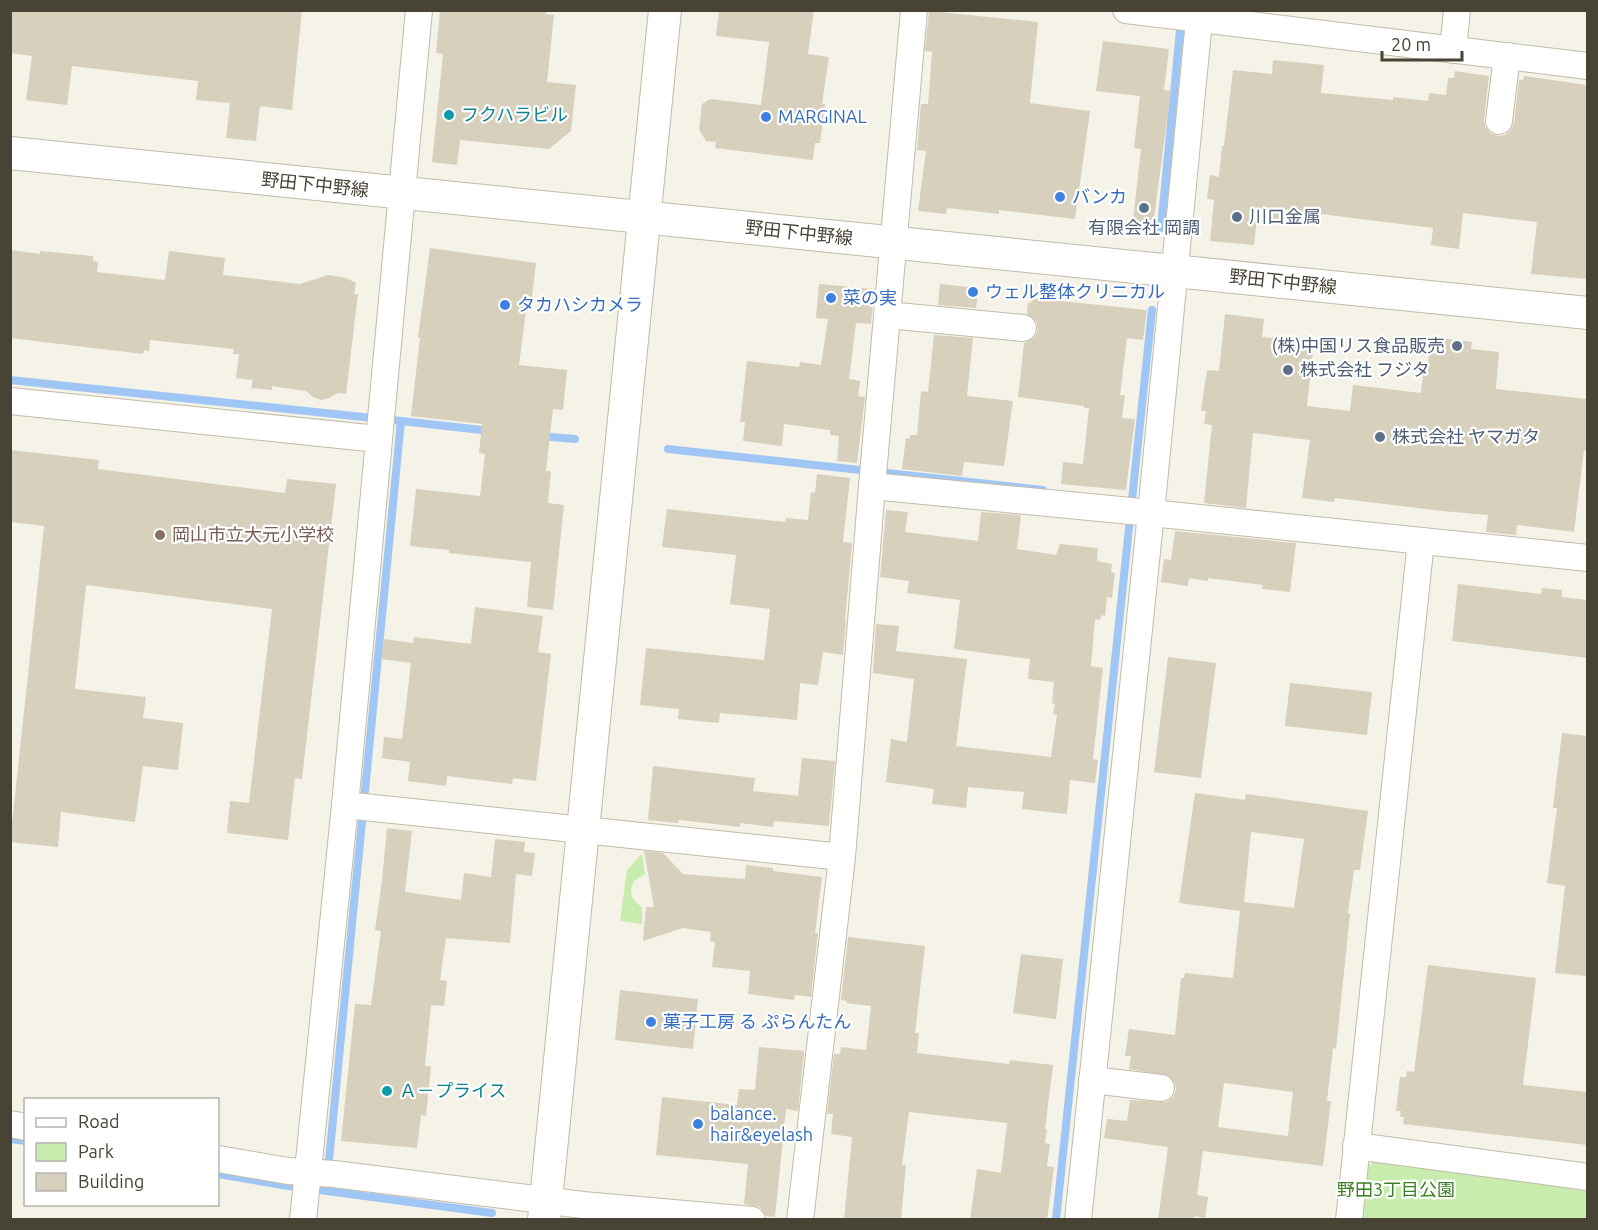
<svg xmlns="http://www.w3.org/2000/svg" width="1598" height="1230" viewBox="0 0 1598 1230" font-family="Ubuntu,'Noto Sans JP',sans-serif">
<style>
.green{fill:#c7ecad}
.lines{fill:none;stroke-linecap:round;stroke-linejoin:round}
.stream{stroke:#9fc6f5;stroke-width:8}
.building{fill:#d7d0bc;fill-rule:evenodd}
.minor-casing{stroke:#c1bca9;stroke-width:28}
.tertiary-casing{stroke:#c1bca9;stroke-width:34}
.minor{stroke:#fff;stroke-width:26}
.tertiary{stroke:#fff;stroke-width:32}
.culture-dot{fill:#0f9aa8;stroke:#fff;stroke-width:2}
.shop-dot{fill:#3f7fe0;stroke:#fff;stroke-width:2}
.service-dot{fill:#5c6f8a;stroke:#fff;stroke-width:2}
.education-dot{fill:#8d6e63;stroke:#fff;stroke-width:2}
.labels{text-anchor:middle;stroke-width:4.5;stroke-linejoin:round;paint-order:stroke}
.culture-label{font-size:18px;fill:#0d838f;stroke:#fff;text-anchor:start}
.shop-label{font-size:18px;fill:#366cbe;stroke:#fff;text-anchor:start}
.street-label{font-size:18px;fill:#484435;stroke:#fff}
.service-label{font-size:18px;fill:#4e5e75;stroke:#fff;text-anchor:start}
.education-label{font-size:18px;fill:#785e54;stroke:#fff;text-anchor:start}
.park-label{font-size:18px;fill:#3a7f24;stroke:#fff}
</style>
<rect width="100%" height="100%" fill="#f5f2e7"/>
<g class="green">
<path d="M642 854 645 874 634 881C628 892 632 901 642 907V924L620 921 627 870Z"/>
<polygon points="1379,1157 1587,1186 1587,1219 1362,1220 1368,1166"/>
</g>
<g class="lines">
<g class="stream">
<polyline points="1161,228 1181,20"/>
<polyline points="10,380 401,421 326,1191"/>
<polyline points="401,421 491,431"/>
<polyline points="540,436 575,439"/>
<polyline points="668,449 1043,490"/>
<polyline points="10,1139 26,1141"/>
<polyline points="218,1174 282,1185 492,1213"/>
<polyline points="1056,1220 1152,310"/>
</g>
</g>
<g class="building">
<polygon points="10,10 302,10 292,110 260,106 256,141 226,138 230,103 196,100 198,81 72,66 67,105 26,100 32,56 10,53"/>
<polygon points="440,10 547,10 546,14 554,15 547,82 576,85 571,131 549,149 460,140 457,165 432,162 443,54 436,53"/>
<polygon points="719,10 814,10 808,54 829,57 822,104 825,104 820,143 815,143 813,160 715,148 716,142 706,141 699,130 702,104 710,99 761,105 769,42 716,36"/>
<polygon points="929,11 1038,22 1030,103 1090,111 1075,219 999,210 999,214 947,208 946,214 918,211 926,151 917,150 921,104 928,104 932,52 925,51"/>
<polygon points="1103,41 1169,49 1164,90 1171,91 1152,232 1132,229 1141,149 1134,148 1140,96 1096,91"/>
<polygon points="1273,60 1324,65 1321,93 1393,100 1393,97 1428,101 1429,93 1446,95 1448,78 1454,78 1455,71 1489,76 1484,120 1485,126 1490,133 1498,136 1505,135 1511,130 1514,123 1519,80 1523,80 1524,76 1587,85 1587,279 1531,274 1537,222 1463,213 1459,249 1431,245 1433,228 1280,209 1279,220 1257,218 1254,245 1210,241 1214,200 1207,199 1210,175 1219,177 1222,146 1224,146 1233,70 1272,74"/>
<polygon points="430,248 536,263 532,297 528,296 519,365 567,370 563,410 553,409 546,471 551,471 548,503 564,505 553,610 527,607 531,562 449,553 449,550 410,546 416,489 480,496 485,454 479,453 482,424 411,416 420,338 418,337"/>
<polygon points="10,250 40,254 40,251 93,256 93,261 98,262 97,272 165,280 169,251 225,258 223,275 300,284 328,275 346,278 356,283 354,294 358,294 346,394 338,393 329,398 321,400 313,397 306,391 272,386 272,390 251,388 253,380 236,378 239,354 233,354 234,349 150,340 149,351 144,350 143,354 10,338"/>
<polygon points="819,284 874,289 871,324 856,323 849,379 860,381 858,396 865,397 857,463 837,461 839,436 830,435 830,430 784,424 782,446 743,441 745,422 740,422 747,361 799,367 800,362 821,365 828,319 816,318"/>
<polygon points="940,284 979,288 976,308 938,305"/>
<polygon points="1032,298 1147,310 1143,340 1127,338 1120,395 1125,395 1122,418 1135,419 1126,490 1061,484 1063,462 1083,464 1089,408 1084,408 1084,406 1018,397 1024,343 1035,337 1038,330 1036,321 1027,314 1028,302 1031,303"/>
<polygon points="1225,314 1264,319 1262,337 1314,343 1307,406 1350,411 1353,385 1421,393 1423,373 1427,373 1431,337 1472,342 1471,349 1499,352 1496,389 1587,399 1586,451 1584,450 1574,532 1517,525 1516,535 1486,532 1488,515 1442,511 1335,498 1334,502 1302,498 1310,440 1253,433 1246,508 1204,503 1212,425 1204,424 1206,411 1201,411 1207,370 1219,371"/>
<polygon points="934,335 973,338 967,396 1013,401 1004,466 964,462 962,476 902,469 906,438 909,439 910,435 917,435 921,391 928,392"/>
<polygon points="10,450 99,460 98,469 285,493 287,479 336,484 302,779 295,778 288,840 227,833 230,801 249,803 272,609 86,585 75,689 146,697 143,718 183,723 178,770 143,766 135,822 61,812 58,847 10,842 44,526 10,522"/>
<polygon points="817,474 850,478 843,542 852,543 845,620 846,620 843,655 823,652 818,685 800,683 797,720 720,713 719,723 678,719 679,709 640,705 646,648 764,660 770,609 730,604 736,555 662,547 667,509 785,522 786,518 808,520 811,492 815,493"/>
<polygon points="886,510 908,512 905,532 978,541 981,512 1021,515 1017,549 1056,555 1060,544 1098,548 1097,561 1112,564 1111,572 1115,573 1112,598 1107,597 1105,616 1101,615 1100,620 1095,619 1091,666 1103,668 1093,759 1098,760 1095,783 1070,780 1067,814 1022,809 1024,792 968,787 966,808 932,804 934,789 886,782 891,739 907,742 914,679 873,673 876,624 899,626 896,651 967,659 956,746 1051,757 1057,715 1053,714 1055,704 1052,703 1054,682 1028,679 1030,659 954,649 960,600 907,593 909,581 880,577"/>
<polygon points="1175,531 1296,543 1290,592 1262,589 1263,585 1208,578 1208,581 1189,578 1188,586 1161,582 1164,559 1171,560"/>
<polygon points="1458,584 1541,594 1542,588 1562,590 1562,597 1587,600 1587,658 1452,641"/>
<polygon points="475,607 543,616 538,652 551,654 536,781 513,778 512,784 447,776 446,786 408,781 410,762 382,758 384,737 402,739 411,663 381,659 384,639 413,643 414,637 471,644"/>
<polygon points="1168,657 1216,663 1201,778 1154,772"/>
<polygon points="1290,683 1372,692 1367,735 1285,726"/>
<polygon points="1562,733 1587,736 1587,976 1555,973 1565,886 1547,883 1557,808 1553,808"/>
<polygon points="802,758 835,761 829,826 774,821 773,827 740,823 740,827 679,820 678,823 648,820 653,766 755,778 753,791 798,796"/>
<path d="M1195 793 1245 800 1246 794 1368 811 1360 870H1354L1348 913 1350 914 1336 1049 1333 1048 1327 1101H1331L1323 1166 1203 1151 1197 1195 1208 1197 1205 1218 1194 1216V1220H1158L1168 1147 1104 1138 1107 1119 1127 1121 1130 1100 1166 1102 1173 1097 1176 1090 1175 1083 1169 1076 1129 1069 1131 1056H1125L1129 1029 1175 1035 1181 978H1184L1185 973 1233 978 1240 911 1179 903ZM1251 832 1304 839 1294 908 1244 902ZM1224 1083 1293 1092 1288 1136 1218 1127Z"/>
<polygon points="387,828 412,831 405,892 461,900 464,873 491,877 495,839 525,842 524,852 535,853 532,876 516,874 510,943 446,938 440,980 447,981 444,1006 431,1005 425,1066 431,1066 426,1116 421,1115 417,1148 341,1141 355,1004 371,1005 381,931 375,930 382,881"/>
<polygon points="644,851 663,853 683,874 745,879 746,865 773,868 773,871 822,877 815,933 818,933 811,997 795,995 794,1000 748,994 750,971 712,967 715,942 710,941 711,932 683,928 643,941 646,907 654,907"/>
<polygon points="848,937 925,946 915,1033 919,1033 917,1053 1009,1064 1010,1060 1053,1065 1045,1129 1047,1129 1045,1143 1050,1144 1047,1166 1054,1167 1047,1220 970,1220 977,1169 1001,1173 1007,1123 909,1112 902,1165 906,1165 901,1220 844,1220 852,1137 831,1134 833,1114 827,1114 834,1054 840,1054 841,1047 866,1050 871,1006 846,1003 847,1001 841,1000"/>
<polygon points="1021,954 1063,959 1056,1019 1013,1013"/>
<polygon points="1428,965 1536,978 1523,1085 1587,1092 1587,1145 1403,1124 1404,1117 1400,1117 1401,1111 1396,1111 1400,1077 1406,1077 1407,1071 1414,1072"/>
<polygon points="620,990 698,999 693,1049 615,1040"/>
<polygon points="759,1047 804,1051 798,1111 786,1109 775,1217 766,1216 760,1207 744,1204 748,1164 656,1155 662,1097 737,1105 739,1089 755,1090"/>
</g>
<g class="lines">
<defs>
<g id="minor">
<polyline points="1126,10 1588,66"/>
<polyline points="1453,50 1457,10"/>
<polyline points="1499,121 1507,56"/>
<polyline points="887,315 1023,328"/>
<polyline points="10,401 378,439"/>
<polyline points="872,486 1151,513 1588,558"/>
<polyline points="345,805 842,857"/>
<polyline points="1092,1080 1161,1088"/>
<polyline points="10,1124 26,1127"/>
<polyline points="1356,1146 1588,1177"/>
<polyline points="218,1159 288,1171 334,1174 583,1205 752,1220"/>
<polyline points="303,1220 345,805 419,10"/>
<polyline points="800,1220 842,857 872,486 914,10"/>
<polyline points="1078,1220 1151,513 1200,10"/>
<polyline points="1349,1220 1421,541"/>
</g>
<g id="tertiary">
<polyline points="10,153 1588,313"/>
<polyline points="544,1220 665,10"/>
</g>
</defs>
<use href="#minor" class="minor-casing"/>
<use href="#tertiary" class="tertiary-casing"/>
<use href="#minor" class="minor"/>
<use href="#tertiary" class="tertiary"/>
</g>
<g class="culture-dot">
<circle cx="449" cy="115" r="6"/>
<circle cx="387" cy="1091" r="6"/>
</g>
<g class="shop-dot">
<circle cx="766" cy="117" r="6"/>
<circle cx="1060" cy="197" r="6"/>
<circle cx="973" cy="292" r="6"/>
<circle cx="831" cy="298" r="6"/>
<circle cx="505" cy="305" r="6"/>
<circle cx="651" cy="1022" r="6"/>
<circle cx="698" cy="1124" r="6"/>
</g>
<g class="service-dot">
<circle cx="1144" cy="208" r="6"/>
<circle cx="1237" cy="217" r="6"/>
<circle cx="1457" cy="346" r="6"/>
<circle cx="1288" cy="370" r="6"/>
<circle cx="1380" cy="437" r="6"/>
</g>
<circle class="education-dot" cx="160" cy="535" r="6"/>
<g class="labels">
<g class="culture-label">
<text x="461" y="121">フクハラビル</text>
<text x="399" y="1097">Ａ－プライス</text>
</g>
<g class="shop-label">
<text x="778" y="123">MARGINAL</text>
<text x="1072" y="203">バンカ</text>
<text x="985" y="298">ウェル整体クリニカル</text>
<text x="843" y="304">菜の実</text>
<text x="517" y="311">タカハシカメラ</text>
<text x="663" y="1028">菓子工房 る ぷらんたん</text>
<text x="710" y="1120">balance.<tspan x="710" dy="21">hair&amp;eyelash</tspan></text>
</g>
<g class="street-label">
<text transform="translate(315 185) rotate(6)" y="6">野田下中野線</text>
<text transform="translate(799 233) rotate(6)" y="6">野田下中野線</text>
<text transform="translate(1283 282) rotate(6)" y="6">野田下中野線</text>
</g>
<g class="service-label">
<text x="1249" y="223">川口金属</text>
<text x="1144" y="234" text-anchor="middle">有限会社 岡調</text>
<text x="1445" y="352" text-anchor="end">(株)中国リス食品販売</text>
<text x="1300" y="376">株式会社 フジタ</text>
<text x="1392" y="443">株式会社 ヤマガタ</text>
</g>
<g class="education-label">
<text x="172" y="541">岡山市立大元小学校</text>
</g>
<g class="park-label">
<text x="1396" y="1196">野田3丁目公園</text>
</g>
</g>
<rect width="1598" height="1230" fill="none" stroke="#484435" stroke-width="24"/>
<rect x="24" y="1098" width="195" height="108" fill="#ffffff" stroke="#b6b4ae" stroke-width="1.5"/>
<rect x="36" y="1118" width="30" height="9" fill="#ffffff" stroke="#b6b4ae" stroke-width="1.5"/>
<text x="78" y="1128" font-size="18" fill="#484435">Road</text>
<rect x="36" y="1143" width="30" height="18" fill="#c7ecad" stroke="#b6b4ae" stroke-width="1.5"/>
<text x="78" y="1158" font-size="18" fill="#484435">Park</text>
<rect x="36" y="1173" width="30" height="18" fill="#d7d0bc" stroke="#b6b4ae" stroke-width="1.5"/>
<text x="78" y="1188" font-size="18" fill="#484435">Building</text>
<path d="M1382 51v9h80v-9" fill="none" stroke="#484435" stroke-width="3"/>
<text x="1391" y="51" font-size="18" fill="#484435" stroke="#ffffff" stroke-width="4.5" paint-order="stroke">20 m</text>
</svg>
